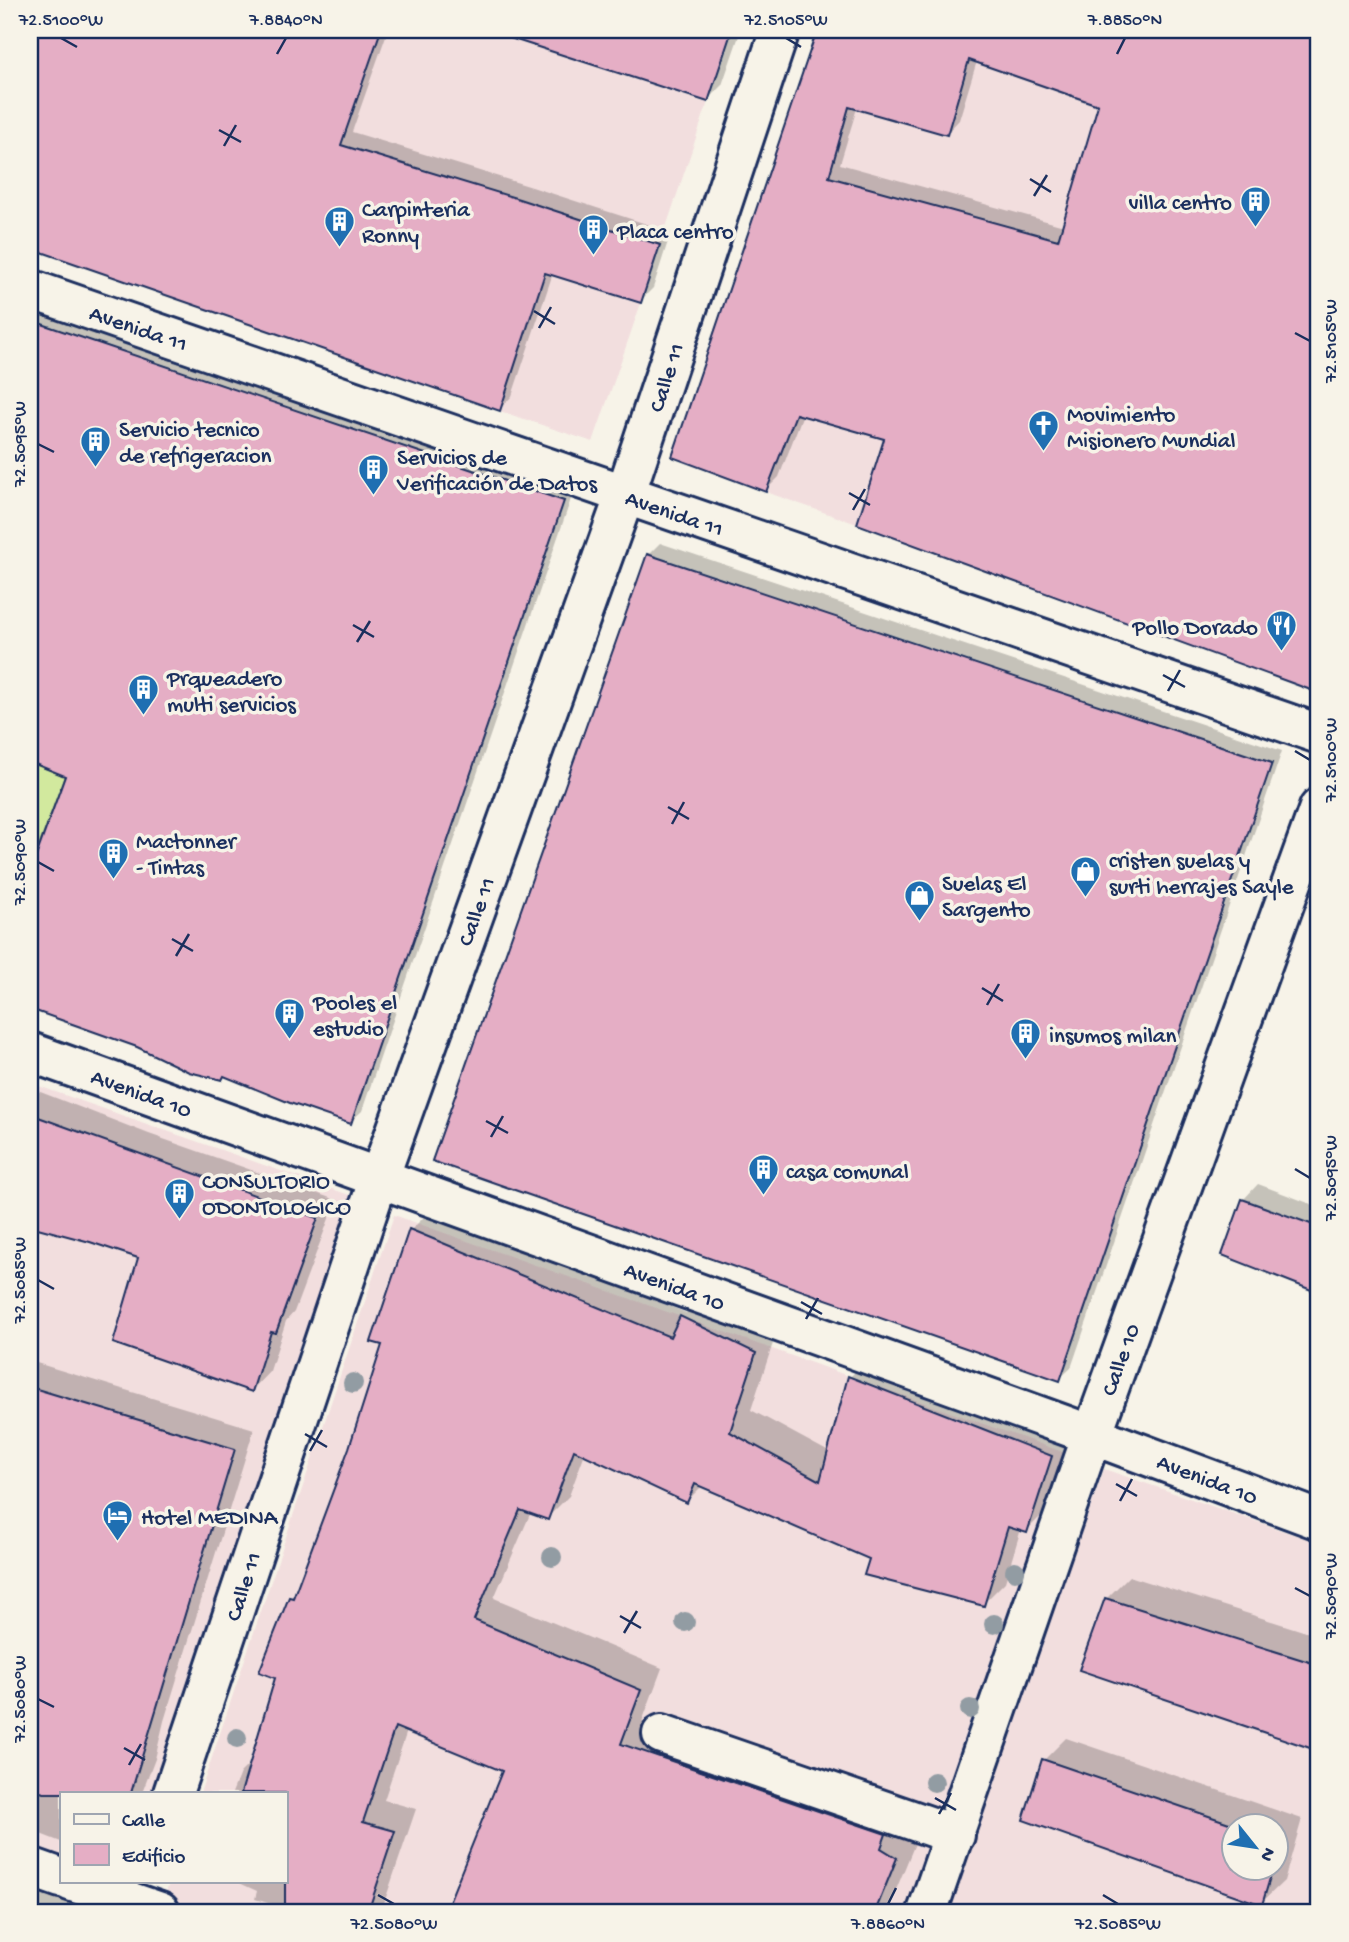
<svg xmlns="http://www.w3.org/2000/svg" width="1349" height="1942" viewBox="0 0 1349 1942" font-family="'Gochi Hand',sans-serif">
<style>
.built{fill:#f2dede;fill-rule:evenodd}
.green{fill:#d2e99e;stroke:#768c7e;stroke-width:2}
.shadow{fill:#0003;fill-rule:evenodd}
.building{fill:#e5aec5;stroke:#1b2f5e;stroke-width:2;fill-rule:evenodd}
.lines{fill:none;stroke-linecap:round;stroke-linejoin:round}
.minor-casing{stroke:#1b2f5e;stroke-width:44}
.minor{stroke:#f7f3e8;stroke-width:38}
.tree{fill:#929ca3}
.ticks{fill:none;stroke:#1b2f5e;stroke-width:2.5}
.labels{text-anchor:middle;stroke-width:7;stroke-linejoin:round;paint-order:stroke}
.poi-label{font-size:23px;fill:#1b2f5e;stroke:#f7f3e8;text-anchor:start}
.street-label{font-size:23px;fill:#1b2f5e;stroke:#f7f3e8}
.neatline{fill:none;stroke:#1b2f5e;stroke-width:2.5}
.ticks-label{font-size:18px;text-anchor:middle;fill:#1b2f5e}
</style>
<rect width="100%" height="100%" fill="#f7f3e8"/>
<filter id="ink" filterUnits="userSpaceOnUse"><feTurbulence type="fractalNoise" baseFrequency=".0143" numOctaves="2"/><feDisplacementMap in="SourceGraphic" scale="14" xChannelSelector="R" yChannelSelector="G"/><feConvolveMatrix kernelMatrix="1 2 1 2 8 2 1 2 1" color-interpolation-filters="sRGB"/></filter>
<g filter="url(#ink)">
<g class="built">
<polygon points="381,30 432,30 439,31 440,30 485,30 708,102 660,245 341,145"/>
<polygon points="969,60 1098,105 1058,240 772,161 849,107 947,135"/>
<polygon points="545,273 641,303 593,442 500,411"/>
<polygon points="749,399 884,439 857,524 766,492 783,448 740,434"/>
<polygon points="30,1083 355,1197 159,1793 61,1793 61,1861 30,1851"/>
<polygon points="394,1215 1074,1456 912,1912 204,1912 164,1898 170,1881 285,1881 285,1793 200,1793"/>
<path d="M1104 1469 1319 1543V1912H944ZM1234 1826H1276V1868H1234Z"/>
</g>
<polygon class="green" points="30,762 65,776 30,871"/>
<g class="shadow">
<polygon points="30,30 388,30 352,132 532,187 671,232 653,288 640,301 553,273 512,396 500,409 30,245"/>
<polygon points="487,30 741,30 722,85 707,100"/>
<path d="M819 30H1319V684L1314 690 886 438 803 414 779 477 766 490 674 456ZM977 61 1100 104 1064 226 840 164 857 108 947 133 959 120Z"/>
<polygon points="30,305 574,490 362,1111 350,1122 225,1074 30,1007 30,857 36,859 67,775 30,760"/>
<polygon points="660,543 1282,751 1071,1368 1059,1379 648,555"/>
<polygon points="30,1088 149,1134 336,1200 294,1312 286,1321 270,1371 252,1390 141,1257 30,1222"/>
<polygon points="1258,1184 1319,1207 1319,1291 1224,1254 1243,1200"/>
<polygon points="433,1208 686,1313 704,1295 777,1331 751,1410 829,1452 850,1377 872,1355 1073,1434 1048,1509 1026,1531 1021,1529 1005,1582 983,1604 703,1485 687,1501 585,1453 569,1496 547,1518 531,1512 494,1598 662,1668 642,1722 907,1812 918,1836 887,1912 447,1912 504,1770 407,1731 384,1800 416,1809 381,1912 297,1912 255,1899 257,1891 235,1881 285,1881 285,1793 232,1793 240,1773 252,1761 277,1677 291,1598 297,1592 351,1449 384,1344 411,1230"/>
<polygon points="30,1361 254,1429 164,1721 155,1759 142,1793 61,1793 61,1842 30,1830 30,1598 126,1628 133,1611 30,1566"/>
<polygon points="1129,1576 1319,1636 1319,1749 1081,1669 1107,1598"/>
<path d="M1066 1738 1302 1819 1284 1881 1261 1903 1044 1760ZM1234 1826H1276V1868H1234Z"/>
<polygon points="30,1888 98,1912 30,1912"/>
</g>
<g class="building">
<polygon points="30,30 381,30 341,145 519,199 660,245 641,303 545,273 500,411 30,248"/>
<polygon points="508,30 732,30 708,102 507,37"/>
<path d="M817 30H1319V693L857 524 884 439 796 414 766 492 672 457ZM969 60 1098 105 1058 240 829 177 849 107 947 135Z"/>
<polygon points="30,320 564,501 351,1124 290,1103 224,1076 222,1080 189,1072 137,1047 30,1009 30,873 65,776 30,762"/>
<polygon points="647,554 1272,763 1060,1381 432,1161"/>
<polygon points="30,1114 318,1218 276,1333 271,1332 252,1392 113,1343 138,1258 90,1242 30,1226"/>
<polygon points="1242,1199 1319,1227 1319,1293 1222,1255"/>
<polygon points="409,1229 670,1337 680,1316 756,1353 730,1432 820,1481 848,1376 1052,1456 1027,1533 1008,1527 984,1606 864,1575 869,1559 695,1484 687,1503 574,1450 548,1520 520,1510 474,1620 641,1690 621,1744 886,1834 881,1848 897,1858 875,1912 445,1912 502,1771 395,1727 363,1822 395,1831 368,1912 285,1912 285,1793 241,1793 275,1678 259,1672 289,1597 293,1598 349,1448 382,1345 371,1342"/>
<polygon points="30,1387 235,1449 131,1793 43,1793 30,1787"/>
<polygon points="1105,1598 1319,1665 1319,1751 1079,1670"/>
<polygon points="1042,1759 1238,1826 1234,1826 1234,1868 1273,1868 1262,1905 1023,1820"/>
</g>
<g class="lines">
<defs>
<g id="minor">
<polyline points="30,289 1319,734"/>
<polyline points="30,1052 1092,1435 1319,1520"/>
<polyline points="662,1734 955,1835"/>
<polyline points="173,1793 379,1178 625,495 780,30"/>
<polyline points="30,1867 61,1878"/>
<polyline points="70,1881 160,1912"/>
<polyline points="927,1912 1092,1435 1319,808"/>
</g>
</defs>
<use href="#minor" class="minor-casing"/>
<use href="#minor" class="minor"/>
</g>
<g class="tree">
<circle cx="353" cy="1383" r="10"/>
<circle cx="552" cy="1557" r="10"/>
<circle cx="1015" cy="1571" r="10"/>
<circle cx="685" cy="1622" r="10"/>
<circle cx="994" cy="1624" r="10"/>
<circle cx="970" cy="1709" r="10"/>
<circle cx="237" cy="1738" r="10"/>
<circle cx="934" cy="1782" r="10"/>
</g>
</g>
<path class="ticks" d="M61 38 77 47M786 38 801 47M277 54 286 38M1117 54 1125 38M219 130 241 142M224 146 236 125M1030 179 1051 192M1034 196 1047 175M534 311 555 324M539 328 551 307M1295 333 1310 341M38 444 54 452M849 493 870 505M853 510 865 489M353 625 374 637M357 642 370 621M1163 675 1185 687M1168 691 1180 670M1295 751 1310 760M668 807 689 819M672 824 684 802M38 862 54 871M172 939 193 951M176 956 189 934M982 988 1003 1001M987 1005 999 984M486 1121 508 1133M491 1137 503 1116M1295 1169 1310 1178M38 1280 54 1289M801 1302 822 1314M806 1319 818 1298M305 1434 327 1447M310 1451 322 1430M1116 1484 1137 1496M1120 1501 1132 1479M1295 1588 1310 1596M620 1616 641 1628M624 1633 637 1611M38 1699 54 1707M124 1748 145 1760M129 1765 141 1744M935 1798 956 1810M939 1814 951 1793M378 1895 394 1904M1103 1895 1118 1904M888 1904 896 1888"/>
<defs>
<symbol id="building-pin" viewBox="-11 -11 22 30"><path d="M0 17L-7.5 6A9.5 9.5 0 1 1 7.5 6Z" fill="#1f6fb2" stroke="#f7f3e8"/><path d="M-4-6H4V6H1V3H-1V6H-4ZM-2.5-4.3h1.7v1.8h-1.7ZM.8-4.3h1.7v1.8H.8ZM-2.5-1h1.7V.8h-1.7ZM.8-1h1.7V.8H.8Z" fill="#fff"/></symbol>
<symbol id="church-pin" viewBox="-11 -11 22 30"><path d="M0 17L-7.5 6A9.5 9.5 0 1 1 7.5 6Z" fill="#1f6fb2" stroke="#f7f3e8"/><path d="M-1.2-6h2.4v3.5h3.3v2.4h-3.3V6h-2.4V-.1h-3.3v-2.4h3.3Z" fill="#fff"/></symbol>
<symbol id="restaurant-pin" viewBox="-11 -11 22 30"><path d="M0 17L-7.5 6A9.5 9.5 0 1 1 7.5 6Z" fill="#1f6fb2" stroke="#f7f3e8"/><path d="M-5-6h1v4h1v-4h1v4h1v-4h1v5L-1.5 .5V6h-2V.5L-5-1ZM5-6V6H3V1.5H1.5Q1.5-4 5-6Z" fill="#fff"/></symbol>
<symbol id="shop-pin" viewBox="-11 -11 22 30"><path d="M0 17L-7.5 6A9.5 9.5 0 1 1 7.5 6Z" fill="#1f6fb2" stroke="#f7f3e8"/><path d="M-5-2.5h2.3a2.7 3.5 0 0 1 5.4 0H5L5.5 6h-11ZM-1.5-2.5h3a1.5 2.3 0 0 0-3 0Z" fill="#fff"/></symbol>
<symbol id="hotel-pin" viewBox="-11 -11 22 30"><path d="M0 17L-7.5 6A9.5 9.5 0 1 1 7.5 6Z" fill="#1f6fb2" stroke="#f7f3e8"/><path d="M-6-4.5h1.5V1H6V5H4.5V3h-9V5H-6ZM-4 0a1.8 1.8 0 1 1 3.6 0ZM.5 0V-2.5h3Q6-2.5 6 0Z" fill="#fff"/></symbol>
</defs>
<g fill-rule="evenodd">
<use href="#building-pin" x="1238" y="184" width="35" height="47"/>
<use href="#building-pin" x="322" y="204" width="35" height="47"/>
<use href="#building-pin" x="576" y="212" width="35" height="47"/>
<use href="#church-pin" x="1026" y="408" width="35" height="47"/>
<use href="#building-pin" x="78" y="424" width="35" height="47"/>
<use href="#building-pin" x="356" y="452" width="35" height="47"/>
<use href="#restaurant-pin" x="1264" y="608" width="35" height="47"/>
<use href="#building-pin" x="126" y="672" width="35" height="47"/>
<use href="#building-pin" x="96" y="836" width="35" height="47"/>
<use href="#shop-pin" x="1068" y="854" width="35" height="47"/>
<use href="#shop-pin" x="902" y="878" width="35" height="47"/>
<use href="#building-pin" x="272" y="996" width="35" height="47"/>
<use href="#building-pin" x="1008" y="1016" width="35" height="47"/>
<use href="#building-pin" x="746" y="1152" width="35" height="47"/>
<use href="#building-pin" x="162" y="1176" width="35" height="47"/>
<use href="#hotel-pin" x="100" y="1498" width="35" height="47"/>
</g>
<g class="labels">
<g class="poi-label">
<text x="1232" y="209" text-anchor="end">villa centro</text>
<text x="362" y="216">Carpinteria<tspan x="362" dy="26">Ronny</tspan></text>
<text x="617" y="238">Placa centro</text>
<text x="1067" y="421">Movimiento<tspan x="1067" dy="26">Misionero Mundial</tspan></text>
<text x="119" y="436">Servicio tecnico<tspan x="119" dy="26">de refrigeracion</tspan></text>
<text x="397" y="464">Servicios de<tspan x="397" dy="26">Verificación de Datos</tspan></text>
<text x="1258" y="634" text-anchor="end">Pollo Dorado</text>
<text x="167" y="685">Prqueadero<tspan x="167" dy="26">multi servicios</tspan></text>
<text x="136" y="848">Mactonner<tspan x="136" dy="26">- Tintas</tspan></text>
<text x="1109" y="867">cristen suelas y<tspan x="1109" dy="26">surti herrajes Sayle</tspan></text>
<text x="942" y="890">Suelas El<tspan x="942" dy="26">Sargento</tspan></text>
<text x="313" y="1009">Pooles el<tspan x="313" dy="26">estudio</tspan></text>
<text x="1049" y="1042">insumos milan</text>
<text x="786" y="1178">casa comunal</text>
<text x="202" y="1188">CONSULTORIO<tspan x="202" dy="26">ODONTOLOGICO</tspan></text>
<text x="141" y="1524">Hotel MEDINA</text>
</g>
<g class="street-label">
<text transform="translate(139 327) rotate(19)" y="8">Avenida 11</text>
<text transform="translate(665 377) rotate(-72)" y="8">Calle 11</text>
<text transform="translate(675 512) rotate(19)" y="8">Avenida 11</text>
<text transform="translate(475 911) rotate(-70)" y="8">Calle 11</text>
<text transform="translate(142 1092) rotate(20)" y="8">Avenida 10</text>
<text transform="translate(675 1285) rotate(20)" y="8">Avenida 10</text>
<text transform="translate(1119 1359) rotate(-70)" y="8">Calle 10</text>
<text transform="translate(1208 1478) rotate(21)" y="8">Avenida 10</text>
<text transform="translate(242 1586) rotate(-72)" y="8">Calle 11</text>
</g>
</g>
<rect width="1349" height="1942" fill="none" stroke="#f7f3e8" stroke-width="77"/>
<rect x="60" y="1792" width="228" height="91" fill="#f7f3e8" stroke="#9fa5b1" stroke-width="2"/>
<rect x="74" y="1814" width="35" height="10" fill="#f7f3e8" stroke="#9fa5b1" stroke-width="2"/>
<text x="122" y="1826" font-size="21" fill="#1b2f5e">Calle</text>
<rect x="74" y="1844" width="35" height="21" fill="#e5aec5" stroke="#9fa5b1" stroke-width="2"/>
<text x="122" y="1862" font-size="21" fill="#1b2f5e">Edificio</text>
<g transform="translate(1255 1847) rotate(120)"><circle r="33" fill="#f7f3e8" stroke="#9fa5b1" stroke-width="2"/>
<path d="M0-5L12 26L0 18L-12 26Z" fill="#1f6fb2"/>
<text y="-10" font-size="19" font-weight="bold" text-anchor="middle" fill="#1b2f5e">N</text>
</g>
<rect x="38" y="38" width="1272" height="1866" class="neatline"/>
<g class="ticks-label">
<text x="61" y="25">72.5100°W</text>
<text x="286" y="25">7.8840°N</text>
<text x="786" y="25">72.5105°W</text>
<text x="1125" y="25">7.8850°N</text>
<text transform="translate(1330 341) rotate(-90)" y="6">72.5105°W</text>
<text transform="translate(19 444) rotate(-90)" y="6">72.5095°W</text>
<text transform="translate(1330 760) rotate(-90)" y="6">72.5100°W</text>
<text transform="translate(19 862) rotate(-90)" y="6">72.5090°W</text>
<text transform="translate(1330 1178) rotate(-90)" y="6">72.5095°W</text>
<text transform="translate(19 1280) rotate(-90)" y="6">72.5085°W</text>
<text transform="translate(1330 1596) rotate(-90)" y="6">72.5090°W</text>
<text transform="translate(19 1699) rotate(-90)" y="6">72.5080°W</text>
<text x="394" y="1929">72.5080°W</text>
<text x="888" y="1929">7.8860°N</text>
<text x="1118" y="1929">72.5085°W</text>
</g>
</svg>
